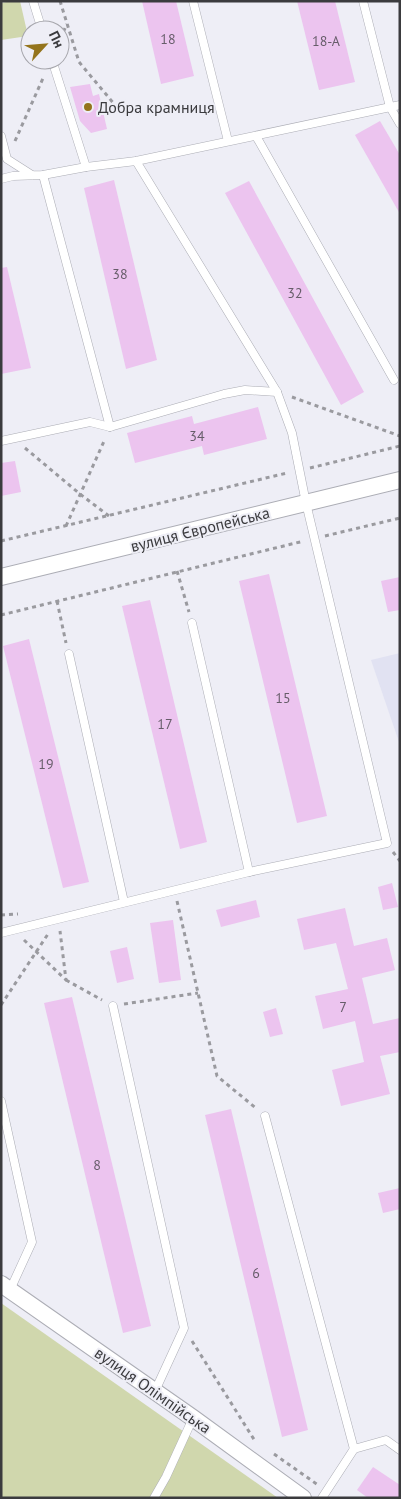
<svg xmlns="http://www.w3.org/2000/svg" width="401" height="1499" viewBox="0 0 401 1499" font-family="'PT Sans',sans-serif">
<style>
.built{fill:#e1e2f2}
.green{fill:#d0d7ad}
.building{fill:#ecc4ef}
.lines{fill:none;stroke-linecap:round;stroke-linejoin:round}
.service-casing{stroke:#acadb5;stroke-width:9}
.minor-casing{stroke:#acadb5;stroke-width:18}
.path{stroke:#9a9a9f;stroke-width:3;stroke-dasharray:4 4;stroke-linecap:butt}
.service{stroke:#fff;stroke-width:8}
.minor{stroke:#fff;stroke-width:16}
.poi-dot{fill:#94741c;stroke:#eeeef6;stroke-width:2}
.labels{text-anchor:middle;stroke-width:4;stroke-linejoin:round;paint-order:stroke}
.number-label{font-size:14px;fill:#675d6a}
.poi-label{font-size:16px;fill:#3b3b3e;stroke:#eeeef6;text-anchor:start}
.street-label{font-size:16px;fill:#3b3b3e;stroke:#eeeef6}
</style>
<rect width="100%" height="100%" fill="#eeeef6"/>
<polygon class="built" points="400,653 400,745 371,660"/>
<g class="green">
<polygon points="12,1 20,1 28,36 1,40 1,3"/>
<polygon points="1,1303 278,1498 1,1498"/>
</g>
<g class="building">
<polygon points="142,1 176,1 194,76 161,84"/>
<polygon points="297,1 335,1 355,82 319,90"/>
<polygon points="90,84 93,96 99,94 107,129 91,133 80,121 70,87"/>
<polygon points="380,121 400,155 400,214 355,135"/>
<polygon points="114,180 157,360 126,369 84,188"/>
<polygon points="249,181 364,392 341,405 225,193"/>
<polygon points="7,267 31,368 1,374 1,268"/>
<polygon points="258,407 267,439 204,455 202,446 135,463 127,433 192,416 194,424"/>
<polygon points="15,461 21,492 1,496 1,463"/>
<polygon points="269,574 327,816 297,823 239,581"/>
<polygon points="400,577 400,610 388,612 381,581"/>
<polygon points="150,600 207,842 180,849 122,606"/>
<polygon points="29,639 89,882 63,888 3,646"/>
<polygon points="392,883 398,907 383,910 378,887"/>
<polygon points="256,900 260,917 221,927 216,910"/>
<polygon points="345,908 354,946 387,938 395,970 362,978 373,1024 400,1018 400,1052 380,1056 390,1094 341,1106 332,1070 364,1062 355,1021 323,1029 315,996 348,989 336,943 304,950 297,919"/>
<polygon points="173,920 181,980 159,983 150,923"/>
<polygon points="127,947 134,979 117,983 110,951"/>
<polygon points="72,997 151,1326 123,1333 44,1003"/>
<polygon points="276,1008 283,1034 270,1037 263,1012"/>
<polygon points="231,1109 308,1430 282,1437 205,1115"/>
<polygon points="400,1188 400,1209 383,1213 378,1193"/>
<polygon points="373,1467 400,1485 400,1498 368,1498 357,1490"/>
</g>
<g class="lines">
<defs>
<g id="service">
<polyline points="33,1 42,30"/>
<polyline points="193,1 228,141"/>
<polyline points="363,1 390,107 400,124"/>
<polyline points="52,60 86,167"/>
<polyline points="1,136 7,159 32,175"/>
<polyline points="256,136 394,380"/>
<polyline points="43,175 110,427"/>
<polyline points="1,179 13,176 43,175 86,167 136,161 400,105"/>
<polyline points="1,441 90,422 110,427 224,394 245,390 277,392"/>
<polyline points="192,623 249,872"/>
<polyline points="69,654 124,902"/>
<polyline points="1,933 249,872 387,843 306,503 292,433 277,392 136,161"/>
<polyline points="113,1006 184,1328 155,1391"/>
<polyline points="1,1101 32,1242 10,1290"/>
<polyline points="265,1116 354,1449"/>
<polyline points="154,1498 166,1477 193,1418"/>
<polyline points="322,1498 354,1449 386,1440 400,1450"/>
</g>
<g id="minor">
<polyline points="1,577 400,480"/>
<polyline points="1,1284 193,1418 303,1498"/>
</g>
</defs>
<use href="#service" class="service-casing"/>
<use href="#minor" class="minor-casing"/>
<g class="path">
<polyline points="60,1 79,62 120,111"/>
<polyline points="60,39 67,24"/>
<polyline points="15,141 44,76"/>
<polyline points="292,397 400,436"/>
<polyline points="25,448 80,494 109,516"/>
<polyline points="310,468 400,446"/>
<polyline points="66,526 105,439"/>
<polyline points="325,536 400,518"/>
<polyline points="1,541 287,473"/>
<polyline points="177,571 189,612"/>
<polyline points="57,601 66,643"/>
<polyline points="1,615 304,541"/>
<polyline points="393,852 400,861"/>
<polyline points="177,901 217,1076 257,1109"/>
<polyline points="1,915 18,914"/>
<polyline points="24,940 66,980 60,931"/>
<polyline points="66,980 102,1000"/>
<polyline points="124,1004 198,993"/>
<polyline points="1,1005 48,934"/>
<polyline points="192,1341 255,1441"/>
<polyline points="274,1454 318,1485"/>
</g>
<use href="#service" class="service"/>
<use href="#minor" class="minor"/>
</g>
<circle class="poi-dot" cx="88" cy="107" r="5"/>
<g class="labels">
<g class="number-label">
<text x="168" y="44">18</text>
<text x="326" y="46">18-А</text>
<text x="120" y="279">38</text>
<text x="295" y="298">32</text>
<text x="197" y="441">34</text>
<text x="283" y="703">15</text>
<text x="165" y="729">17</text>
<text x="46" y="769">19</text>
<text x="343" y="1012">7</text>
<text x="97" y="1170">8</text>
<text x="256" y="1278">6</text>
</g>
<g class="poi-label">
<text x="98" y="113">Добра крамниця</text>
</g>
<g class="street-label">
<text transform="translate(200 529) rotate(-14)" y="6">вулиця Європейська</text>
<text transform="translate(153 1390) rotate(35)" y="6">вулиця Олімпійська</text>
</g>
</g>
<rect width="401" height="1499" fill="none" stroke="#3b3b3e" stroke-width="5"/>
<g transform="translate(45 45) rotate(64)"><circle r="24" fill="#eeeef6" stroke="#a6a6ac"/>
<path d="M0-4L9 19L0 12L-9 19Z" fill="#94741c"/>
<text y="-8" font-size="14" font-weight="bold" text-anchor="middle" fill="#3b3b3e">Пн</text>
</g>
</svg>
